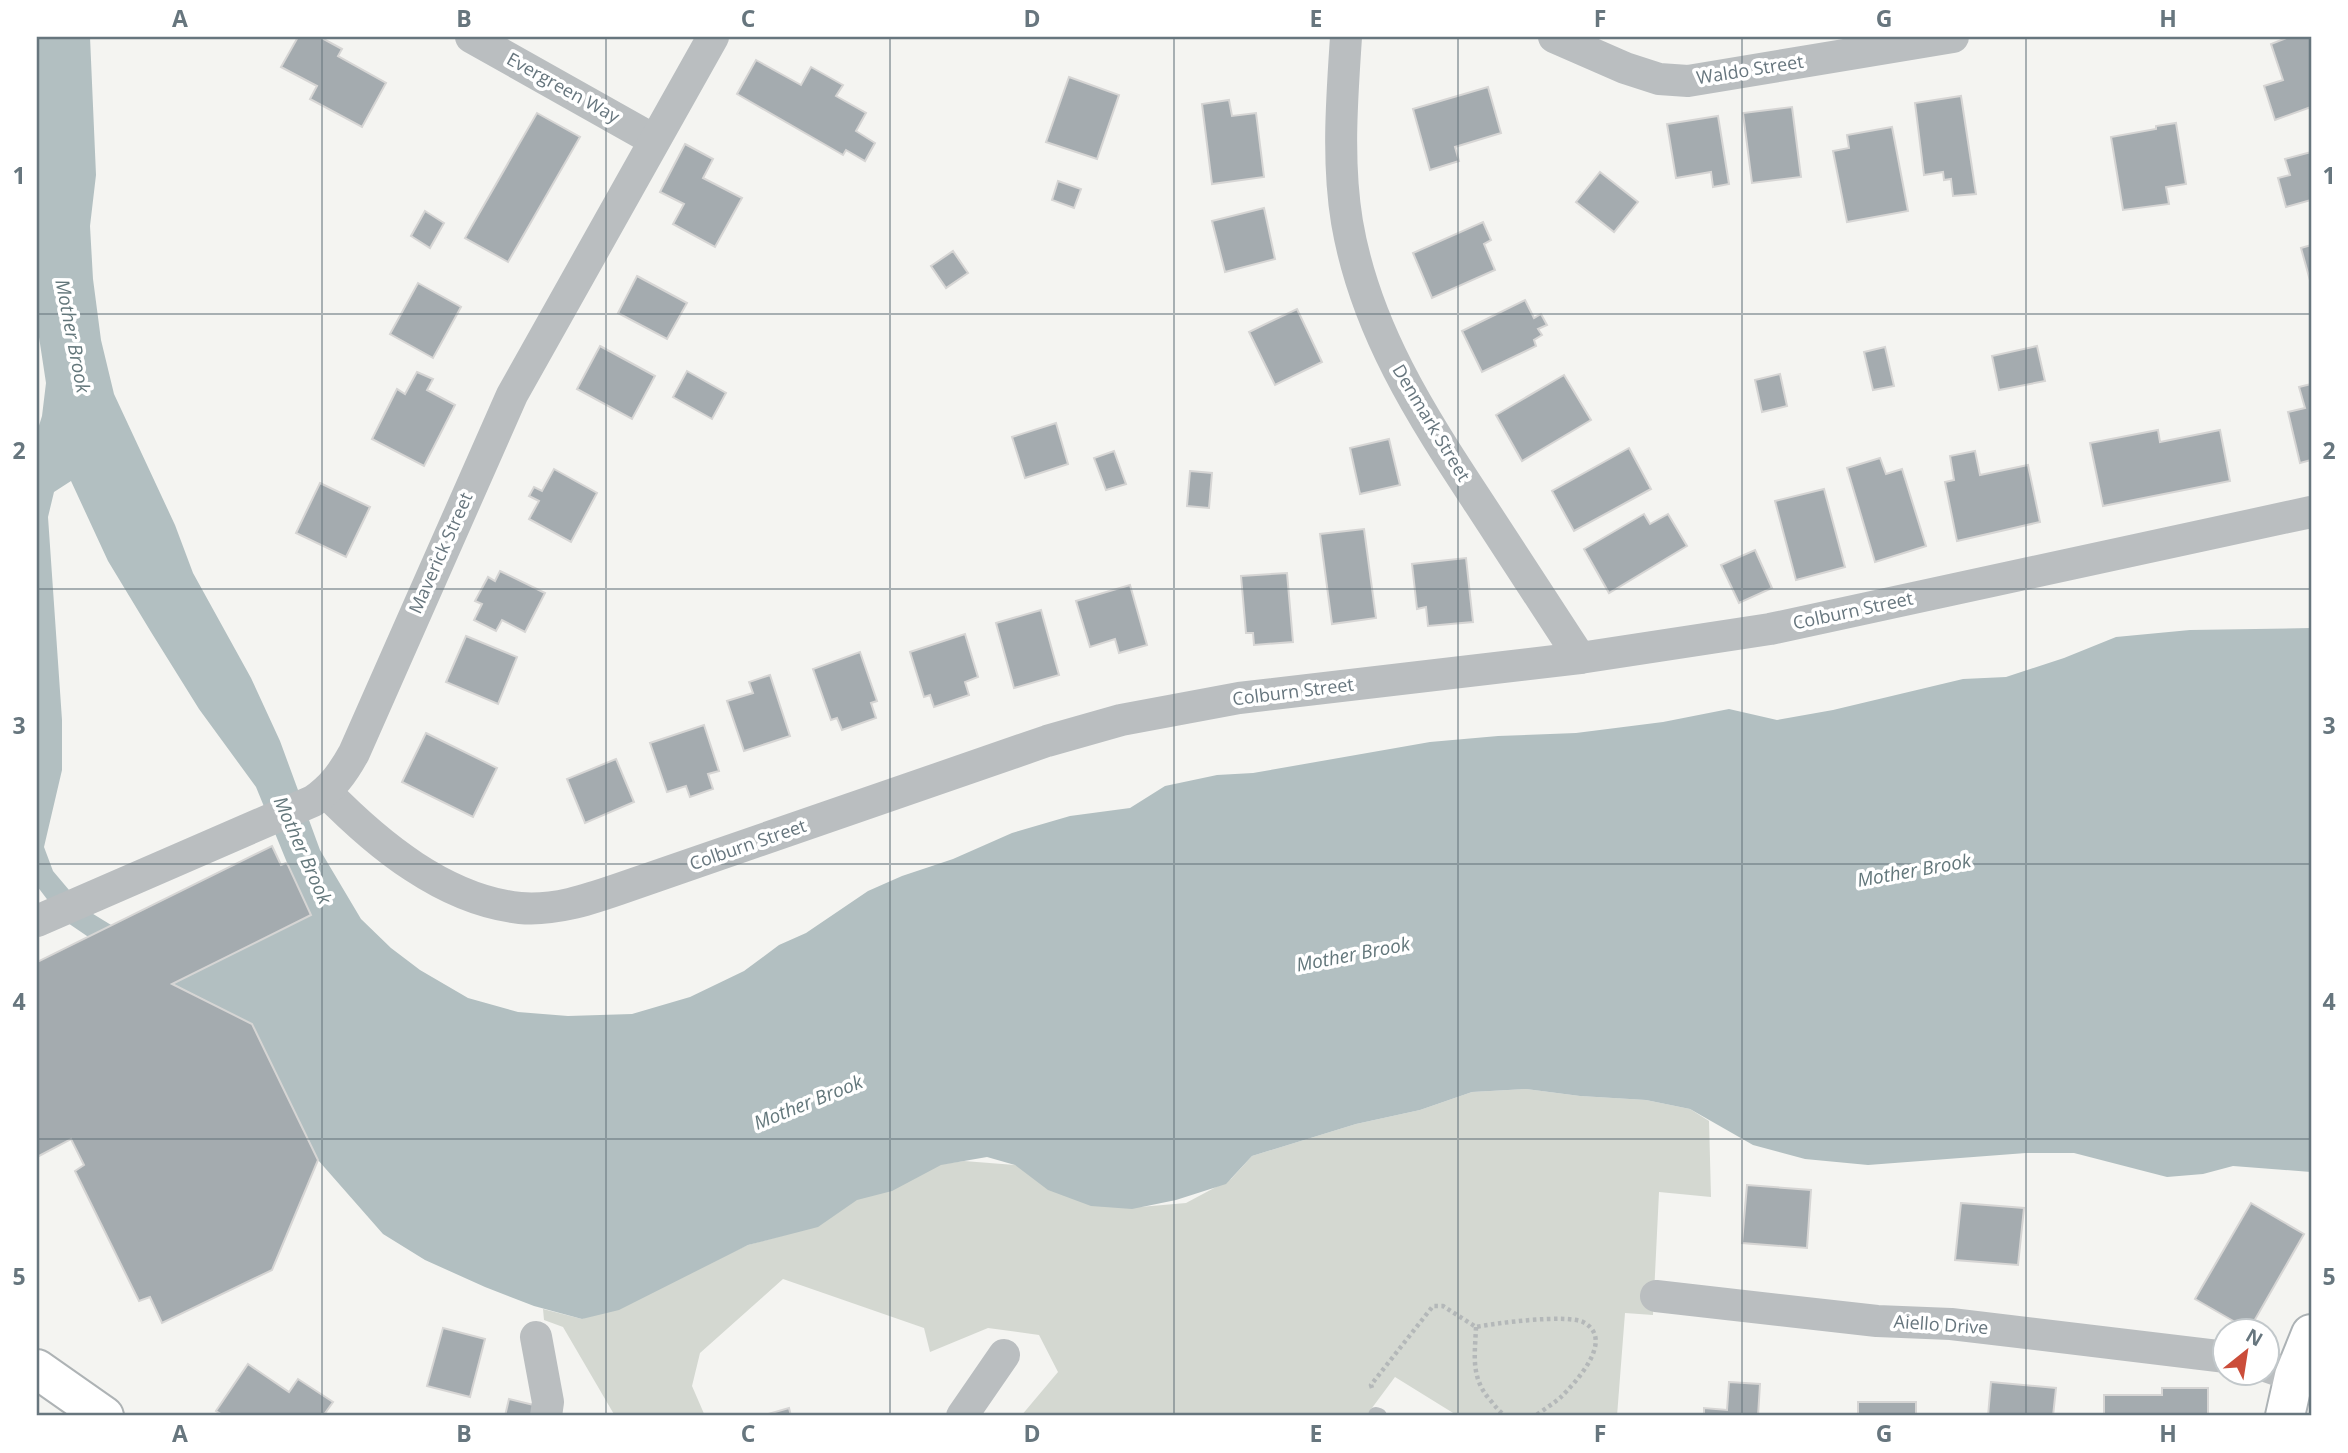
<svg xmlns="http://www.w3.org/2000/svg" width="2348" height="1453" viewBox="0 0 2348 1453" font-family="'Open Sans',sans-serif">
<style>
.green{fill:#d4d8d1}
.water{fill:#b2bfc1;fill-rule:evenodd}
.building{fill:#a4abaf;stroke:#d6d5d4;stroke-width:2}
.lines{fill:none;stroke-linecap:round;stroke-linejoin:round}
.secondary-casing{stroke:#acb2b5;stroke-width:42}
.primary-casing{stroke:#aeb3b5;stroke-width:42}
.path{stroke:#b4b8b9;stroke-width:4.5;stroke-dasharray:3.5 3.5;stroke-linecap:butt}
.lane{stroke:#babec0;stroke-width:16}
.street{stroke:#babec0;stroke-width:32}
.secondary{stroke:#fff;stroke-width:38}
.primary{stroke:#fff;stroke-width:38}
.grid{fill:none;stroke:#67767e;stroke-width:2;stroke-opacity:0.55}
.labels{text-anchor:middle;stroke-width:7;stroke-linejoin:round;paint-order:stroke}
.street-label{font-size:18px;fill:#67767e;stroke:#fff}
.water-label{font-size:19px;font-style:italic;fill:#63777b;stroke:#fff}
.neatline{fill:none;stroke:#67767e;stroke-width:2.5}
.grid-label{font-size:23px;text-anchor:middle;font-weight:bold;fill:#67767e}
</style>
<rect width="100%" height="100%" fill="#f4f4f1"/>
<polygon class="green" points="1526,1089 1580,1096 1646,1100 1690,1109 1709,1121 1711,1197 1659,1192 1653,1315 1625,1313 1617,1416 1458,1416 1395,1377 1366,1416 1021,1416 1058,1372 1039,1335 988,1328 930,1352 924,1328 783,1279 700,1353 692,1386 705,1416 615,1416 563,1327 544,1320 543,1309 582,1319 748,1245 799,1231 907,1169 964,1161 1015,1165 1140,1207 1186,1203 1231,1179 1252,1156 1356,1124 1420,1110 1472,1092"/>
<path class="water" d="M37 37H90L96 175 90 226 93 279 101 340 114 394 175 525 193 573 251 678 280 741 320 850 361 919 391 948 420 970 468 998 518 1012 568 1016 632 1014 690 997 744 971 779 945 806 933 868 891 902 876 953 859 1012 833 1070 816 1130 808 1165 786 1217 775 1253 773 1430 742 1498 736 1576 733 1663 722 1729 709 1777 720 1833 710 1963 679 2006 677 2064 658 2116 637 2190 630 2311 628V1172L2233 1166 2203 1174 2167 1177 2074 1153H2026L1868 1165 1805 1159 1753 1145 1690 1109 1646 1100 1580 1096 1526 1089 1472 1092 1420 1110 1356 1124 1252 1156 1226 1184 1176 1200 1132 1209 1091 1206 1048 1190 1015 1165 987 1157 941 1165 892 1191 857 1200 818 1227 748 1245 619 1310 582 1319 534 1306 485 1287 425 1260 383 1234 318 1160 252 1024 109 951 62 919 37 886V432L42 416 46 383 37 324ZM71 481 108 561 151 632 199 709 256 787 288 865 134 939 85 909 53 871 44 847 62 770V720L48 517 54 492Z"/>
<g class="building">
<polygon points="298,37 320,37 342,49 338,56 386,83 362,127 310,99 317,86 281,67"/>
<polygon points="2289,37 2311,37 2311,107 2275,120 2264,86 2283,80 2271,44"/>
<polygon points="756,60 801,85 811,67 843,85 836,96 866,113 856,131 875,143 865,161 846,150 843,155 737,94"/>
<polygon points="1069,77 1119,95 1097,159 1046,142"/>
<polygon points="1488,87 1501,133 1455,147 1459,161 1430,170 1413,109"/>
<polygon points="1961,96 1976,194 1953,196 1951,179 1944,180 1943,172 1924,175 1915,103"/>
<polygon points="1229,100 1232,116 1256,113 1264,177 1212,184 1202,104"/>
<polygon points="1792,107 1801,177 1752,183 1743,113"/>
<polygon points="537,113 580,137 508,262 465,238"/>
<polygon points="1718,116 1729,184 1713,187 1711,172 1676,178 1667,124"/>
<polygon points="2176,123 2186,184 2166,187 2169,204 2123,210 2111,137 2156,129 2156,126"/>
<polygon points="1892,127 1908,211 1847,222 1833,151 1849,148 1847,135"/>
<polygon points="685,144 713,159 703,178 742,198 715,247 673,224 684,204 660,192"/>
<polygon points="2311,152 2311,200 2286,207 2278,178 2290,175 2285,159"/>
<polygon points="1600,172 1638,202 1614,232 1576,202"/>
<polygon points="1058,181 1081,189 1074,208 1052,200"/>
<polygon points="1264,208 1275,259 1225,272 1212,221"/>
<polygon points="425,211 444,223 430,248 411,236"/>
<polygon points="1483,222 1491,240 1484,244 1495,270 1432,298 1413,253"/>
<polygon points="2311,245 2311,284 2301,248"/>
<polygon points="953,251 968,273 946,288 931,266"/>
<polygon points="637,276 687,303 667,339 618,313"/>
<polygon points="418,283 461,307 433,358 390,334"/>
<polygon points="1525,300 1534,318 1541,314 1547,325 1538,329 1542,335 1534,340 1536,346 1482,372 1462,331"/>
<polygon points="1297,309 1322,362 1275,385 1249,332"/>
<polygon points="600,346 655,376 632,419 577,389"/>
<polygon points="2037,346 2045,381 1999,390 1992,356"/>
<polygon points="1885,347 1894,386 1873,390 1864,352"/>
<polygon points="687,371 726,393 712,419 673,397"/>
<polygon points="417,372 433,379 427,390 455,405 424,466 372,439 397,389 405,394"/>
<polygon points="1780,374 1787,406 1762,412 1755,380"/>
<polygon points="1564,375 1591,420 1522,461 1496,415"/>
<polygon points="2311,384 2311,460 2300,463 2288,412 2305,408 2299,387"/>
<polygon points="1056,423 1068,464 1025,478 1012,437"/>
<polygon points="2158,430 2160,442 2220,430 2230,481 2103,506 2090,443"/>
<polygon points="1389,439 1400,485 1360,494 1350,448"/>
<polygon points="1629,448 1651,489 1574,531 1552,491"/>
<polygon points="1114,451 1126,484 1106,490 1094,458"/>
<polygon points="1975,451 1980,475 2028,465 2040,522 1957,541 1945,482 1954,480 1950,456"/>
<polygon points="1880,458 1886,474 1902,469 1926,546 1875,562 1847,468"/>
<polygon points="554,469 597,493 571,542 529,519 539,501 529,496 534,487 542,491"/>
<polygon points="1190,471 1212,473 1209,508 1187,506"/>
<polygon points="320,483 370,507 346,557 296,533"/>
<polygon points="1824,489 1845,567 1796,580 1775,501"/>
<polygon points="1644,514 1650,524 1668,514 1687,546 1609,593 1584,549"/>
<polygon points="1364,529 1376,618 1332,624 1320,534"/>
<polygon points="1755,550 1772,588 1739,603 1721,565"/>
<polygon points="1466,558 1473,622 1428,626 1426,607 1417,609 1412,564"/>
<polygon points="500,571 545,593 525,632 502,620 496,631 474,620 482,604 475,601 488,577 495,581"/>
<polygon points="1287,573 1293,642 1254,645 1253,633 1246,633 1241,576"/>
<polygon points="1130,585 1147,645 1119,653 1115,639 1090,647 1076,601"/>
<polygon points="1041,610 1059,675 1014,688 996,623"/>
<polygon points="965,634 978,677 965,682 969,695 934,707 930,695 924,697 910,652"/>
<polygon points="466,636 517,657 498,704 446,682"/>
<polygon points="860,652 877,701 871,703 876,718 842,730 837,718 831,720 813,669"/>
<polygon points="770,675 790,736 744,751 727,701 753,693 749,682"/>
<polygon points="704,725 719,771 708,774 713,789 690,797 686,786 667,792 650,743"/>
<polygon points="426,733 497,768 473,817 402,782"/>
<polygon points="616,759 634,802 585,823 567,779"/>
<polygon points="272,846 281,865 286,863 288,865 311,915 172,984 252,1024 318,1160 272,1270 162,1323 150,1297 139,1301 75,1171 84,1165 71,1139 37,1157 37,962"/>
<polygon points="1747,1185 1811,1190 1807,1248 1742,1243"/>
<polygon points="1961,1203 2024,1208 2018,1265 1955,1260"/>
<polygon points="2251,1203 2304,1234 2249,1330 2195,1299"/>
<polygon points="443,1328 485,1339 470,1397 427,1386"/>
<polygon points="248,1364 289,1392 298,1379 333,1402 323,1416 224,1416 216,1411"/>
<polygon points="1729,1382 1760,1384 1758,1416 1704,1416 1704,1408 1727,1410"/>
<polygon points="1991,1382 2056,1388 2053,1416 1988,1416"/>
<polygon points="2162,1388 2208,1388 2208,1416 2104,1416 2104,1395 2162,1395"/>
<polygon points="509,1399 546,1408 544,1416 505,1416"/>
<rect x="1858" y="1402" width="58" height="14"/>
<polygon points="789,1408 791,1416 761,1416"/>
</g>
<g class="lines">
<defs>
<polyline id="secondary" points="2285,1416 2294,1376 2311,1334"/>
<polyline id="primary" points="37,1369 104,1416"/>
</defs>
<use href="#secondary" class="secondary-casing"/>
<use href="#primary" class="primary-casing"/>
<g class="path">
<path d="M1476 1327C1475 1355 1470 1378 1491 1401 1496 1407 1500 1413 1507 1416"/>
<path d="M1372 1388 1371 1385 1433 1306H1443L1476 1327C1496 1323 1566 1314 1583 1322 1616 1339 1576 1382 1561 1397 1553 1404 1543 1410 1535 1416"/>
</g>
<polyline class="lane" points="1376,1415 1379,1416"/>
<g class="street">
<polyline points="471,37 654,140"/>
<path d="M1346 37C1342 98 1337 161 1347 222 1365 328 1421 415 1479 503 1512 554 1546 606 1580 658"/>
<polyline points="1554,37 1625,68 1659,79 1688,81 1953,37"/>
<path d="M326 792C377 844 444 900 520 908 554 911 587 900 619 889L1047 741 1121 720 1239 698 1580 658 1770 629 2311 512"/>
<path d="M37 921 313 801C332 788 343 773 354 753L512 395 713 37"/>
<polyline points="1656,1296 1877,1321 1951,1324 2226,1357"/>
<polyline points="536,1337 548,1402 546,1416"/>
<polyline points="2268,1367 2294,1376"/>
<polyline points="962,1416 1004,1355"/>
</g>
<use href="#secondary" class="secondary"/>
<use href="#primary" class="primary"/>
</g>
<path class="grid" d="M322 37V1416M606 37V1416M890 37V1416M1174 37V1416M1458 37V1416M1742 37V1416M2026 37V1416M37 314H2311M37 589H2311M37 864H2311M37 1139H2311"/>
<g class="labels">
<g class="street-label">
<text transform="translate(1750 70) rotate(-9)" y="6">Waldo Street</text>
<text transform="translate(563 88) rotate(29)" y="6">Evergreen Way</text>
<text transform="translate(1431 423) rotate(59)" y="6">Denmark Street</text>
<text transform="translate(441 553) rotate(-66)" y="6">Maverick Street</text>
<text transform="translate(1853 611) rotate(-12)" y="6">Colburn Street</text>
<text transform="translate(1293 692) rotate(-7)" y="6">Colburn Street</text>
<text transform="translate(748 845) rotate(-19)" y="6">Colburn Street</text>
<text transform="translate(1941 1325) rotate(4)" y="6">Aiello Drive</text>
</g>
<g class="water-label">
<text transform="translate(73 336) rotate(79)" y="7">Mother Brook</text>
<text transform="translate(303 850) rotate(66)" y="7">Mother Brook</text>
<text transform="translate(1914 870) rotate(-10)" y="7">Mother Brook</text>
<text transform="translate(1353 954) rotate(-11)" y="7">Mother Brook</text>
<text transform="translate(808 1102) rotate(-22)" y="7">Mother Brook</text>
</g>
</g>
<rect width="2348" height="1453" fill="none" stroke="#ffffff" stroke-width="77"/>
<g transform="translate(2246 1352) rotate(30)"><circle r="33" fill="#ffffff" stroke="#c2c8cb" stroke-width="2"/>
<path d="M0-5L12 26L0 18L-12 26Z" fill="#cb4d3a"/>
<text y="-10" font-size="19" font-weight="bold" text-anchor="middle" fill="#67767e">N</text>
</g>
<rect x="38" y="38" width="2272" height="1376" class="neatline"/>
<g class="grid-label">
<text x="180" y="27">A</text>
<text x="464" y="27">B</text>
<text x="748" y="27">C</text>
<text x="1032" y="27">D</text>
<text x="1316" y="27">E</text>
<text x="1600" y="27">F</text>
<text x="1884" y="27">G</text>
<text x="2168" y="27">H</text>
<text x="19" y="184">1</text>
<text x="2329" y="184">1</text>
<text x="19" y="459">2</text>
<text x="2329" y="459">2</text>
<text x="19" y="734">3</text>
<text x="2329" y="734">3</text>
<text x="19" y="1010">4</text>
<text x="2329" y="1010">4</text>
<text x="19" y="1285">5</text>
<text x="2329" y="1285">5</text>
<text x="180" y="1442">A</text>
<text x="464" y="1442">B</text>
<text x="748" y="1442">C</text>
<text x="1032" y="1442">D</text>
<text x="1316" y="1442">E</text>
<text x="1600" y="1442">F</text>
<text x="1884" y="1442">G</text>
<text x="2168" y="1442">H</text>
</g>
</svg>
